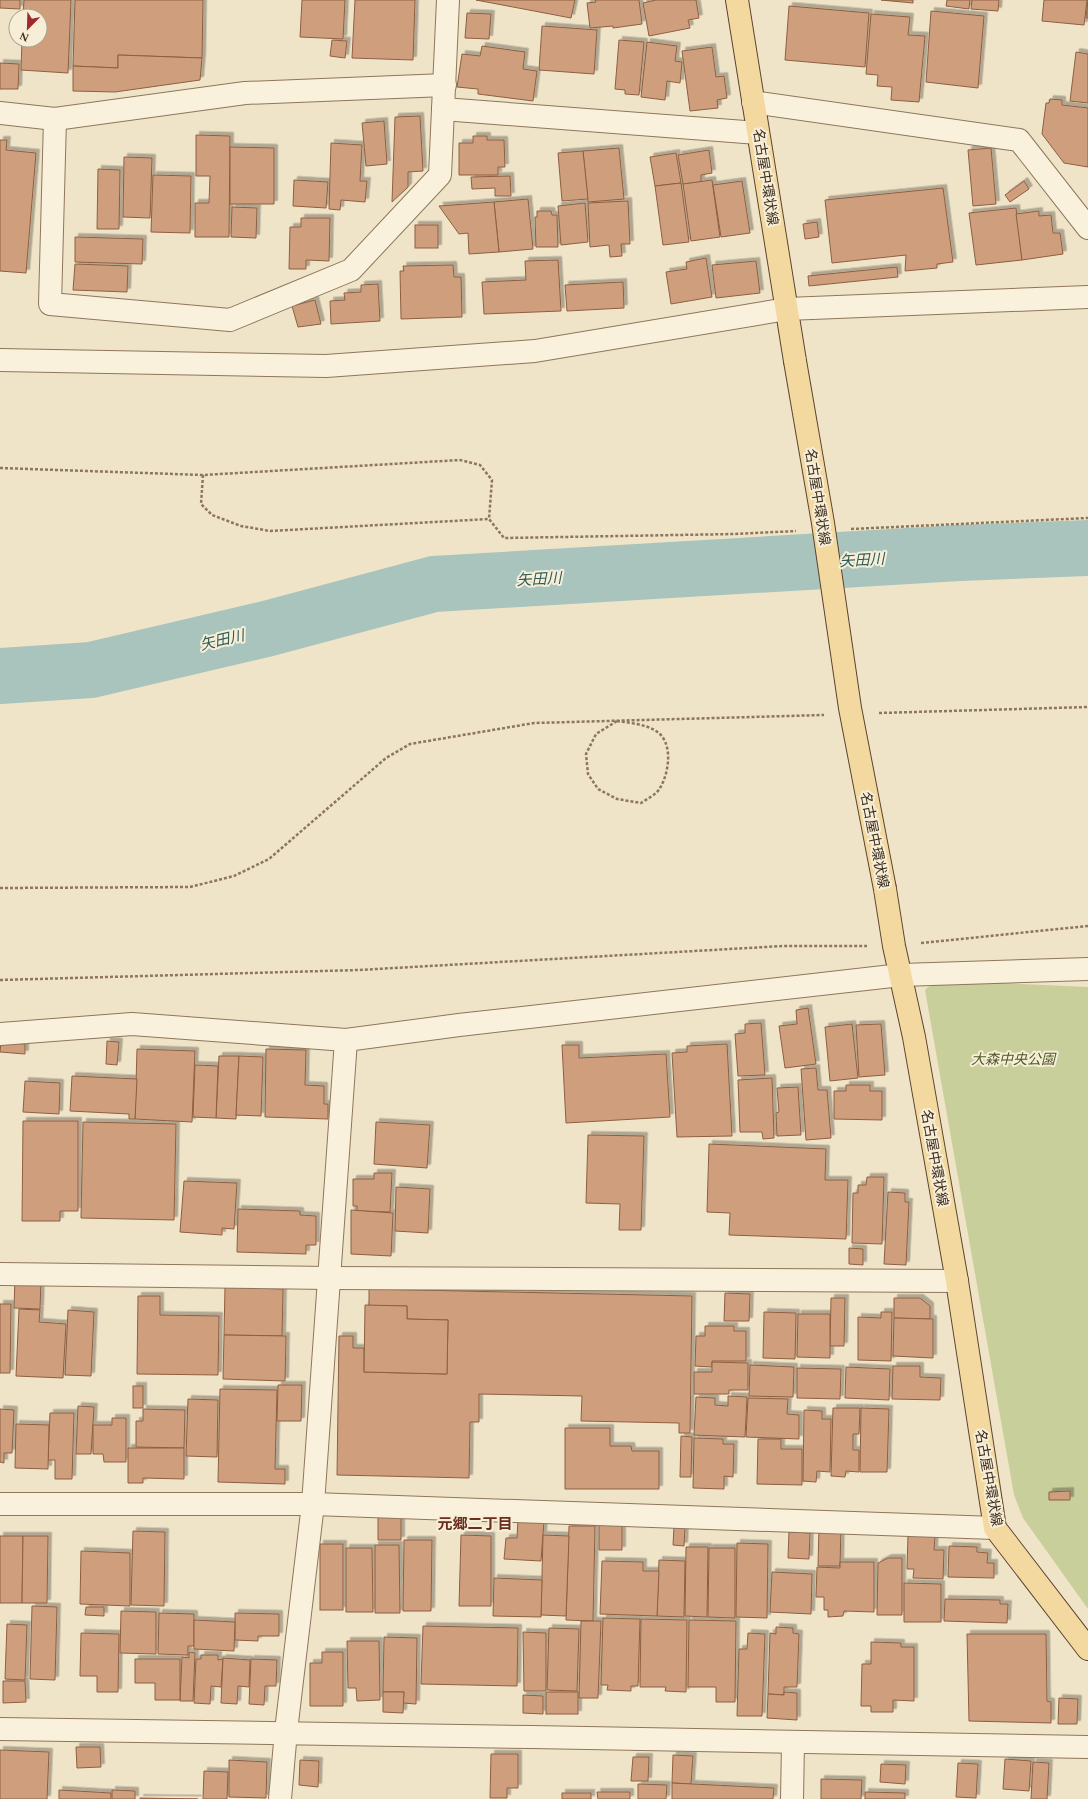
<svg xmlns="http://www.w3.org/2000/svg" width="1088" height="1799" viewBox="0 0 1088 1799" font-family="Spectral,'Noto Sans JP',serif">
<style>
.green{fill:#c9cf9b}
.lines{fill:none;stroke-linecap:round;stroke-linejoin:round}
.river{stroke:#a9c4bc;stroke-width:56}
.building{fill:#cf9f7d;stroke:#8d5f41;filter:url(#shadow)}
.minor-casing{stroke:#8d765c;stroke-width:24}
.major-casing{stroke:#5b4430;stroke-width:24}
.path{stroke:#8d765c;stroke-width:2.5;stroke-dasharray:3 2;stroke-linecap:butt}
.minor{stroke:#faf1dc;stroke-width:22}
.major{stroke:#f3d9a0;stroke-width:22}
.major-bridge-casing{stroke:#5b4430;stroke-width:24;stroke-linecap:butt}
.major-bridge{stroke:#f3d9a0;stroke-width:22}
.labels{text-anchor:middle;stroke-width:4;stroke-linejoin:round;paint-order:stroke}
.street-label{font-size:14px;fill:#3d2e20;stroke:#f7eed8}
.park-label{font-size:14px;font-style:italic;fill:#4d5a26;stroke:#f7eed8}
.water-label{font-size:15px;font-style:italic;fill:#2f5d5a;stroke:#f7eed8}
.neighbourhood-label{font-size:15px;font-weight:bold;fill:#6b2e1e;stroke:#f7eed8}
</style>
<defs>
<filter id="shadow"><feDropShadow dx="3.5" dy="-3.5" stdDeviation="0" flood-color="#0004"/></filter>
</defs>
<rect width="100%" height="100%" fill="#f0e4c8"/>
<polygon class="green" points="936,980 1088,987 1088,1609 1023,1518 1014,1495 925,990"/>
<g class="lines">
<polyline class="river" points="0,676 91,670 266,629 434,584 959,553 1088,548"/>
</g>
<g class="building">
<polygon points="0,0 20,0 20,9 0,8"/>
<polygon points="24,0 71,0 68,73 21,70 22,40 40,40 40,16 23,16"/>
<polygon points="75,0 203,0 202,58 118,55 118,68 73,66"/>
<polygon points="302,0 345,0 343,39 300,37"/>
<polygon points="355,0 415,0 413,60 352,58"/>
<polygon points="476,0 575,0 571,18"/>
<polygon points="595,0 639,0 642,24 613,28 613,26 590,28 587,3 596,2"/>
<polygon points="656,0 696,0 699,18 688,20 690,28 649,36 643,3"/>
<polygon points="881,0 913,0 913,3"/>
<polygon points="947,0 970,0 969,9 946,6"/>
<polygon points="972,0 999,0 998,11 971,9"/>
<polygon points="1044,0 1087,0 1084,25 1042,21"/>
<polygon points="1088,0 1088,18 1086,18"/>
<polygon points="789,6 869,13 865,67 785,60"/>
<polygon points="931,11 984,16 978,88 926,82"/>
<polygon points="467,13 491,14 489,39 465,38"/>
<polygon points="871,14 910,17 908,35 925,36 919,102 891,100 892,87 877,86 878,75 866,74"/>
<polygon points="542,26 597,30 594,74 539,70"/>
<polygon points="332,40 347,41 345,58 330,56"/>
<polygon points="619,40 644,42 639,95 625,94 625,90 615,89"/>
<polygon points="647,42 677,46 675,61 682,62 680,83 667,81 665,100 641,97"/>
<polygon points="482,46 525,52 523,69 537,71 533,101 478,94 478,89 457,87 462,54 480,56"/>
<polygon points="712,47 716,77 724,76 727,98 717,100 718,108 690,111 682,51"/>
<polygon points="1076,52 1088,54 1088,103 1070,101"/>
<polygon points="118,55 202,58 200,80 115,92 73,91 73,66 118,68"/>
<polygon points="0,63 19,64 18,89 0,89"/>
<polygon points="1050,99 1062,100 1062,105 1088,108 1088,167 1064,163 1042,134 1046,103 1049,103"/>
<polygon points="420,116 423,171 408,172 408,187 392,202 395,117"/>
<polygon points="384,121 387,164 366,166 362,123"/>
<polygon points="196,135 230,136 229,237 195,237 195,203 209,203 210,176 196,176"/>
<polygon points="473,136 487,136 487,140 504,140 505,167 498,167 498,175 459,175 459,143 473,143"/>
<polygon points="0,140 7,140 6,150 36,153 26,273 0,271"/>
<polygon points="331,143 362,145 360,181 367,181 365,202 341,200 340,210 329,209"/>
<polygon points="230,147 274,148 274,204 230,204"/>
<polygon points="619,148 624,199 588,202 583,151"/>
<polygon points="991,148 996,204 973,206 968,150"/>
<polygon points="709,150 712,173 701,175 701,182 683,184 678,155"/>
<polygon points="583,151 588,199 562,201 558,153"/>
<polygon points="676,153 681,183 655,186 650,157"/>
<polygon points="124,157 152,158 150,218 123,217"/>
<polygon points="98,169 120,170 119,229 97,229"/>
<polygon points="153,175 191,176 190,233 151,232"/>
<polygon points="510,176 511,196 495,196 495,188 472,189 471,177"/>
<polygon points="294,180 328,182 326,208 293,206"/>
<polygon points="712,180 720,237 691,241 683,184"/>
<polygon points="742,181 750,233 721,237 713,185"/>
<polygon points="1024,181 1029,189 1010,202 1005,195"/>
<polygon points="681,183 689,242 663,245 655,186"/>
<polygon points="943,188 953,262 937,264 937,268 905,271 906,255 832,263 825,200"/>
<polygon points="528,199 533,249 499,252 494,202"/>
<polygon points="628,201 630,244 621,244 622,256 610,257 609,245 590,247 588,203"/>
<polygon points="494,202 499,252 469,254 468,233 459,234 439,206"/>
<polygon points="585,203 588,242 561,245 558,206"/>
<polygon points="232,207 257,208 256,238 231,237"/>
<polygon points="1016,208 1022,260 976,265 969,213"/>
<polygon points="537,211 551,211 552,215 557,215 558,247 536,247 535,217 537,217"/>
<polygon points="1039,211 1039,216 1051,215 1053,233 1060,233 1063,254 1022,260 1016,214"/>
<polygon points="301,218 330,218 329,261 306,260 306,269 289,269 290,227 301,227"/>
<polygon points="817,222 819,237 805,239 803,224"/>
<rect x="415" y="225" width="23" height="23"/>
<polygon points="75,237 143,239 142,264 75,262"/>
<polygon points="706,258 712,297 671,304 666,272 687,269 686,262"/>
<polygon points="558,260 561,311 484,314 482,282 526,280 525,261"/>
<polygon points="756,261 760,293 716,298 712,265"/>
<polygon points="75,264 128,266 127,292 73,290"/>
<polygon points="453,265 454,277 461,277 462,317 401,319 400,271 404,271 403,266"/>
<polygon points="897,267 898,277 809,286 808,276"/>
<polygon points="623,282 624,308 567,311 565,285"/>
<polygon points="378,284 380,321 331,324 330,301 345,300 344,293 361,292 361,285"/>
<polygon points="315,300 321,324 298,327 292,306"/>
<polygon points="808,1008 816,1064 785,1068 779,1026 797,1024 796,1010"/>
<polygon points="761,1023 765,1075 738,1076 735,1034 745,1033 745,1024"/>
<polygon points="852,1024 858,1078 830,1081 825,1027"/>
<polygon points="881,1024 885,1075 859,1077 856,1025"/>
<polygon points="107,1041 119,1042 117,1065 106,1064"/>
<polygon points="1,1042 25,1044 25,1054 0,1052"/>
<polygon points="727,1044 732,1136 677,1137 672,1053 687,1052 687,1046"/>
<polygon points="562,1045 579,1045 579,1058 666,1054 670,1117 566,1123"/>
<polygon points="137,1049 195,1051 192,1122 135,1119"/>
<polygon points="266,1049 306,1050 305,1085 324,1086 324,1104 328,1104 328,1119 265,1117"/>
<polygon points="219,1056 239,1056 236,1119 216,1118"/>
<polygon points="239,1056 263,1057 261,1116 236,1115"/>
<polygon points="195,1065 218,1066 216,1118 193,1117"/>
<polygon points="816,1068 818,1090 827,1090 831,1138 806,1140 801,1069"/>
<polygon points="72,1076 137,1079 135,1119 129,1119 129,1114 70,1111"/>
<polygon points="772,1078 774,1138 763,1139 762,1132 740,1132 738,1080"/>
<polygon points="25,1081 60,1083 59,1114 23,1112"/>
<polygon points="846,1085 870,1085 870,1091 882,1091 882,1120 834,1119 834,1091 846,1091"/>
<polygon points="798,1087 801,1135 777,1136 776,1113 779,1112 777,1088"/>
<polygon points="23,1121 78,1121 78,1211 60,1211 60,1221 22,1221"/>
<polygon points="83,1122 176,1124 174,1220 81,1218"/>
<polygon points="376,1122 430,1125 427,1168 374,1164"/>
<polygon points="588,1135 644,1136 641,1230 619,1230 620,1204 586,1203"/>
<polygon points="709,1144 826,1149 825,1180 848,1180 846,1239 729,1235 730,1213 707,1212"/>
<polygon points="374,1173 392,1173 390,1212 357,1211 357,1206 353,1206 353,1179 374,1179"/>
<polygon points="867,1177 884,1177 882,1244 852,1243 853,1193 858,1193 858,1185 866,1185"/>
<polygon points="184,1181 237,1183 234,1229 222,1228 222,1235 180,1232"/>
<polygon points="396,1187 430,1189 428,1233 395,1231"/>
<polygon points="888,1192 905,1193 905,1202 909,1202 906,1265 884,1264"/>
<polygon points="238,1209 300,1211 300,1215 316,1216 316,1245 306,1245 306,1254 237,1252"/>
<polygon points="351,1210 393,1213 391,1256 351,1254"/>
<polygon points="849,1248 863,1249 863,1265 849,1264"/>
<polygon points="15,1278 41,1279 40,1309 14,1308"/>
<polygon points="225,1287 283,1289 282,1336 224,1335"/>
<polygon points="369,1289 692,1296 690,1433 679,1433 679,1423 581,1421 582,1396 479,1394 479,1422 470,1422 469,1478 337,1475 339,1336 353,1336 353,1348 364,1348 364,1372 447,1374 448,1320 407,1319 407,1306 369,1306"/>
<polygon points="725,1293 750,1294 749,1321 724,1321"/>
<polygon points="138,1296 160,1296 160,1315 219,1316 218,1375 137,1374"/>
<polygon points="831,1298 845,1298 844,1346 830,1346"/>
<polygon points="894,1298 920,1298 930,1306 930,1319 894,1318"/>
<polygon points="0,1304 11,1304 10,1373 0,1373"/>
<polygon points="365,1305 407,1306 407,1319 448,1320 447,1374 364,1372"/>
<polygon points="19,1309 40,1310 39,1322 66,1324 63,1378 16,1376"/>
<polygon points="68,1310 94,1312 91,1376 65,1375"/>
<polygon points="764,1312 796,1313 795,1359 763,1358"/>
<polygon points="881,1312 892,1312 891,1361 858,1360 858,1317 881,1318"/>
<polygon points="798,1314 830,1314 830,1358 797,1357"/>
<polygon points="894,1318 933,1319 933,1358 893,1356"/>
<polygon points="705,1326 734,1326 734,1331 746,1331 746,1361 712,1361 712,1367 695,1366 696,1336 705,1336"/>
<polygon points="224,1335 286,1336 285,1381 223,1379"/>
<polygon points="712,1362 748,1363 748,1390 729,1390 729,1394 694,1394 694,1372 712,1372"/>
<polygon points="750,1365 794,1367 793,1397 749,1396"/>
<polygon points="893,1366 920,1366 920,1377 941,1378 940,1400 892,1399"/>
<polygon points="846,1367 890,1369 889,1400 845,1398"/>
<polygon points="797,1368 841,1369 840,1399 797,1398"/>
<polygon points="278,1385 302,1385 301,1421 277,1421"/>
<rect x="133" y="1386" width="10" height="22"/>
<polygon points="220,1389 277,1390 275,1469 285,1469 285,1484 218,1482"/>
<polygon points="728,1396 747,1397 745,1437 694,1435 696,1397 715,1398 715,1405 728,1406"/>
<polygon points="748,1398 788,1399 787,1414 799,1415 799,1439 746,1437"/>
<polygon points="188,1399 218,1400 217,1457 186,1456"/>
<polygon points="78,1406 94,1407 91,1454 76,1454"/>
<polygon points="833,1408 860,1408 859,1434 853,1434 853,1450 859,1450 859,1472 846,1471 845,1477 831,1476"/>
<polygon points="861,1408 889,1409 887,1472 860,1472"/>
<polygon points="0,1409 14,1410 12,1453 4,1453 4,1463 0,1462"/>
<polygon points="143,1409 185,1410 184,1448 136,1447 136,1421 143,1421"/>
<polygon points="804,1410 822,1411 822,1419 831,1419 830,1472 817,1471 816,1482 803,1481"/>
<polygon points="50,1413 74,1413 72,1479 55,1479 55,1460 48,1460"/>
<polygon points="112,1418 126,1418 126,1462 104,1462 103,1454 93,1454 93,1425 112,1425"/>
<polygon points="16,1424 49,1425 48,1469 15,1468"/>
<polygon points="565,1428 610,1428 610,1446 631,1446 632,1451 659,1451 659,1489 565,1489"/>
<polygon points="681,1436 692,1437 691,1477 680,1477"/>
<polygon points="694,1438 723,1439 723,1444 734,1444 733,1477 724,1476 724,1489 693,1488"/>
<polygon points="758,1439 781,1439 781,1449 802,1449 802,1485 757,1484"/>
<polygon points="128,1448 184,1448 184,1479 143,1478 143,1483 128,1483"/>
<polygon points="1070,1491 1070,1500 1049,1500 1049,1492"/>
<polygon points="401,1516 401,1540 378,1540 378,1517"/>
<polygon points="518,1519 544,1521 541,1561 504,1559 506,1538 517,1538"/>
<polygon points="599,1522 622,1523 622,1550 599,1550"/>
<polygon points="569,1526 595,1526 593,1621 566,1620"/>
<polygon points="819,1526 841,1526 840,1566 818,1566"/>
<polygon points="674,1527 685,1527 684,1546 673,1545"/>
<polygon points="133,1531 165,1532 164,1606 131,1605"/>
<polygon points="789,1532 810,1533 809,1559 788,1558"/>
<polygon points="461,1535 491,1536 491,1606 459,1606"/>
<polygon points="543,1535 569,1536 566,1616 541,1615"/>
<polygon points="908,1535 935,1535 934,1550 944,1550 943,1579 913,1578 914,1569 907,1569"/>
<polygon points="0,1536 23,1536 22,1603 0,1603"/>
<polygon points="23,1536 48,1536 47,1603 22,1603"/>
<polygon points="404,1540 432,1540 431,1611 403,1611"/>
<polygon points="737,1543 768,1544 767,1618 736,1617"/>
<rect x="320" y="1544" width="23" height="66"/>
<polygon points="375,1545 399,1545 400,1613 375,1613"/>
<polygon points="949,1546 977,1547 977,1552 988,1553 987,1563 994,1563 994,1578 948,1577"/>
<polygon points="686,1547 708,1547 707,1617 685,1616"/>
<polygon points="346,1548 372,1548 373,1612 346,1612"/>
<polygon points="709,1548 735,1548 735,1618 708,1617"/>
<polygon points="81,1551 130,1553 130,1606 80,1604"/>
<polygon points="888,1558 902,1558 902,1615 877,1615 878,1563"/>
<polygon points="659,1560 685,1561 684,1617 657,1616"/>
<polygon points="602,1561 643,1562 643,1571 659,1571 657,1616 600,1614"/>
<polygon points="840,1562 874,1562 874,1612 844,1611 843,1616 828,1617 828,1610 824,1610 824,1597 816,1597 817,1567 840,1568"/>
<polygon points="772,1572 812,1574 811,1614 770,1612"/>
<polygon points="494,1578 542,1580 541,1617 493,1616"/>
<polygon points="904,1583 941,1584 941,1622 904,1622"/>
<polygon points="945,1599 1000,1600 1000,1604 1008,1604 1007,1623 944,1621"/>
<polygon points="32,1606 57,1607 55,1680 30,1679"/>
<polygon points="86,1607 104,1607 104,1616 85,1615"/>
<polygon points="121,1611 156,1612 156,1654 120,1653"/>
<polygon points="159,1613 194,1614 194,1646 188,1646 188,1655 158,1654"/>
<polygon points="235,1613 279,1614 279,1636 258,1636 258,1641 235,1640"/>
<polygon points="603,1618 640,1619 638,1686 631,1686 631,1691 607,1690 608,1685 601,1685"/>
<polygon points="641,1619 687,1620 686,1692 665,1691 666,1687 640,1687"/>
<polygon points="194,1620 235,1622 234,1651 194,1649"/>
<polygon points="689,1620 736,1621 735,1702 716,1702 716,1687 688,1687"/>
<polygon points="581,1621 601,1621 598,1698 579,1698"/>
<polygon points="7,1624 27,1625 25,1680 5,1679"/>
<polygon points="423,1626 518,1628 517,1686 421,1684"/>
<polygon points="776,1627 793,1628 793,1633 799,1634 797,1687 784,1687 784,1695 768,1694 770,1633 776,1634"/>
<polygon points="549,1628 579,1629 577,1691 547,1690"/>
<polygon points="523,1632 546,1633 546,1691 524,1691"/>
<polygon points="81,1633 119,1634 118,1692 97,1692 97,1676 80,1676"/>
<polygon points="748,1633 765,1634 762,1716 737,1716 739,1649 747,1649"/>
<polygon points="967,1634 1046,1634 1047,1701 1051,1702 1051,1723 969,1721"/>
<polygon points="384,1637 417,1638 416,1704 403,1703 404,1692 383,1692"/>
<polygon points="347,1641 379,1641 380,1700 357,1701 356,1688 348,1688"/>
<polygon points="871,1642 901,1643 901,1647 914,1647 914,1701 893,1700 893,1712 871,1712 871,1706 861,1706 862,1664 871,1664"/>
<polygon points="189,1652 195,1653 193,1701 180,1701 182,1657 189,1658"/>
<polygon points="322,1652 343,1652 343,1706 310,1706 310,1663 322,1663"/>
<polygon points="201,1655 218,1655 218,1660 223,1659 221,1687 211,1686 210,1704 194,1703 196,1659 201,1659"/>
<polygon points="223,1658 250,1660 249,1687 238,1686 237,1704 221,1703"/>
<polygon points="135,1659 180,1659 180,1700 155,1700 155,1683 135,1683"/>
<polygon points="251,1659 277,1660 276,1686 265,1686 264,1705 249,1704"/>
<polygon points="3,1681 25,1681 26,1702 3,1703"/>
<polygon points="383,1692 404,1692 403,1713 383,1712"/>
<rect x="546" y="1692" width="32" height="22"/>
<polygon points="784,1692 797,1693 797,1720 767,1718 768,1694 784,1695"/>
<polygon points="523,1695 543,1696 543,1714 523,1713"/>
<polygon points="1059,1698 1078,1699 1077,1724 1058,1724"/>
<polygon points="76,1747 100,1747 101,1767 77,1768"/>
<polygon points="0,1750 49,1752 47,1799 0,1799"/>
<polygon points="491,1754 518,1754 518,1788 507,1788 507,1798 490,1798"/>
<polygon points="673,1755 693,1756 691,1784 672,1783"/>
<polygon points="633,1757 649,1757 648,1781 631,1781"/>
<polygon points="1005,1759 1031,1761 1029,1791 1003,1789"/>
<polygon points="229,1760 267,1762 266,1798 229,1797"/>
<polygon points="300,1760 319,1761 318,1787 299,1785"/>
<polygon points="1033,1762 1049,1763 1047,1799 1031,1799"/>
<polygon points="958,1763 978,1764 976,1798 956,1797"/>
<polygon points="881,1764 906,1765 905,1784 880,1782"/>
<polygon points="204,1771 228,1772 227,1799 203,1799"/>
<polygon points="821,1779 862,1780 861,1799 821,1799"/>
<polygon points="672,1783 774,1788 773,1799 672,1799"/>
<polygon points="638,1784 667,1785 666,1799 638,1799"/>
<polygon points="59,1790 111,1793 111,1799 59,1799"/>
<polygon points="112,1790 135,1791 135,1799 112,1799"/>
<polygon points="597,1792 630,1792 630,1799 598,1799"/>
<polygon points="865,1792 905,1793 905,1799 865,1799"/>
<rect x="562" y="1793" width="29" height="6"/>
<polygon points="140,1798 198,1799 140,1799"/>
</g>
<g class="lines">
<defs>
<g id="minor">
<polyline points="753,102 1019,140 1088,228"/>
<polyline points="443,109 758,133"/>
<polyline points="0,113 55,119 245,93 445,85"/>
<polyline points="55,119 50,304 230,320 351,270 440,175 448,0"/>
<polyline points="0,360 326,366 535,351 787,309 1088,297"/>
<polyline points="0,1034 132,1024 346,1040 459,1025 901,975 1088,969"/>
<polyline points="0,1274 329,1278 957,1281"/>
<polyline points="0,1504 313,1504 995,1528"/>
<path d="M0 1729C363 1732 725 1742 1088 1747"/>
<polyline points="280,1799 286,1731 313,1504 346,1040"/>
<polyline points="792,1799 793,1743"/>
</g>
<g id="major">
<polyline points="737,0 795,361"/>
<polyline points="885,889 894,946 914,1037 957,1281 995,1528 1088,1649"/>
</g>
</defs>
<use href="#minor" class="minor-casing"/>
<use href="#major" class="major-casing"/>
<g class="path">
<polyline points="0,468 203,475 460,460 480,465 492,480 489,519 504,538 735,534 796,531"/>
<polyline points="203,475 201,504 212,515 241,526 270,531 489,519"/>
<polyline points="851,529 1088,518"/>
<polyline points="879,713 1088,707"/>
<path d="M617 721C630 723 645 724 656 731 674 742 669 773 660 788 657 794 647 799 641 803L617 799 598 789 588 774 586 754 596 734Z"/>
<polyline points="0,888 190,887 234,876 269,859 386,758 410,744 534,723 824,715"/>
<polyline points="921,943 1088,926"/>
<polyline points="0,980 359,970 783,946 867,946"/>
</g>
<use href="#minor" class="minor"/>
<use href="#major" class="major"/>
<defs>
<polyline id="major-bridge" points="795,361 823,523 850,708 885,889"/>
</defs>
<use href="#major-bridge" class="major-bridge-casing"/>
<use href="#major-bridge" class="major-bridge"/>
</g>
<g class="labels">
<g class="street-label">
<text transform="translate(766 177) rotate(81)" y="5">名古屋中環状線</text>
<text transform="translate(818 497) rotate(81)" y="5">名古屋中環状線</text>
<text transform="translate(875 840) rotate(79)" y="5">名古屋中環状線</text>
<text transform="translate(935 1158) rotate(80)" y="5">名古屋中環状線</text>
<text transform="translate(989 1478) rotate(80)" y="5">名古屋中環状線</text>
</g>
<g class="park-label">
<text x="1013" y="1064">大森中央公園</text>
</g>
<g class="water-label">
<text transform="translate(862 560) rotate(-3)" y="5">矢田川</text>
<text transform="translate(539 579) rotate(-3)" y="5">矢田川</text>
<text transform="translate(222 640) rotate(-13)" y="5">矢田川</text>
</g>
<g class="neighbourhood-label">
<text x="475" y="1529">元郷二丁目</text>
</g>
</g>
<g transform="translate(28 28) rotate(203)"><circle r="19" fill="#f7eed8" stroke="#ada18e"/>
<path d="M0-3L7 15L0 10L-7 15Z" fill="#9e2a2b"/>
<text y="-6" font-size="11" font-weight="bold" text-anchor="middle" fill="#3d2e20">N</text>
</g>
</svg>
